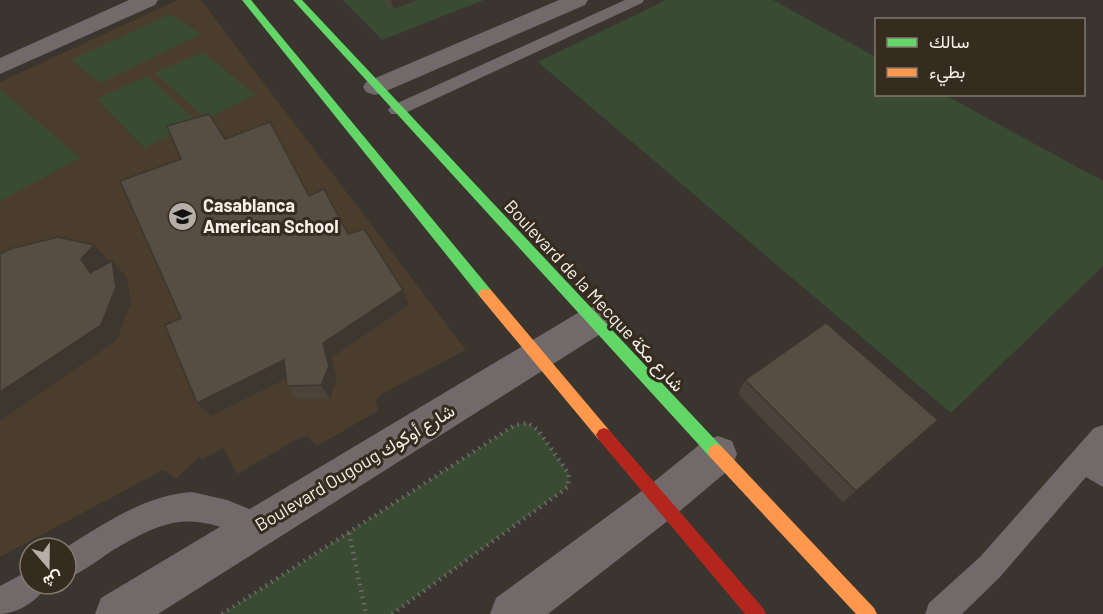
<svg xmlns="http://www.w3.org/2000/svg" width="1103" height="614" viewBox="0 0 1103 614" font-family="Barlow,Vazirmatn,sans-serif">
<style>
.built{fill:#4b3d2c}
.green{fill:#3a4b34}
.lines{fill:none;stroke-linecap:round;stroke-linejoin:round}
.path{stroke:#716b69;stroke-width:4.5;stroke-dasharray:1.5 5;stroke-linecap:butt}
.lane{fill:#71696a;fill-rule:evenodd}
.street{fill:#71696a;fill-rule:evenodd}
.fast{fill:#63d668;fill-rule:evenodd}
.slow{fill:#ff974d;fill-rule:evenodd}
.jam{fill:#b3261e;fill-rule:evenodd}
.wall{fill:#4b433a}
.shaded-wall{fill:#3d372f}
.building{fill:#574e43;stroke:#3d372f;stroke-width:1.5}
.labels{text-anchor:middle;stroke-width:6;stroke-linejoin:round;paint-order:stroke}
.poi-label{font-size:18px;font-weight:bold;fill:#f7f0e8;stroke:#362b1f;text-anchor:start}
.street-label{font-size:18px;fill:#f7f0e8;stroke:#362b1f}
</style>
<rect width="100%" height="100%" fill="#3b352f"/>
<polygon class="built" points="178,0 201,0 466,350 380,395 376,400 378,411 317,446 307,436 299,438 237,474 223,448 203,459 199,457 176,479 163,470 0,557 0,82"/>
<g class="green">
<polygon points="343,0 484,0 382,40"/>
<polygon points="666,0 773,0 876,57 876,94 945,95 1103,181 1103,266 951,413 538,62"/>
<polygon points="170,14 201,34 101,83 71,60"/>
<polygon points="203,52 255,95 206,119 155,73"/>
<polygon points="148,76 197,122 144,148 97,99"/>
<polygon points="0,89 80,158 0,201"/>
<polygon points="528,423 538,430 569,474 568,487 392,614 222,614 515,425"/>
</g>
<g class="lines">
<g class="path">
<polyline points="349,533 366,614"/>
<polyline points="222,614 515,425 528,423 538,430 569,474 568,487 392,614"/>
</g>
<g class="lane">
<polygon points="625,0 644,0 642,3 403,114 391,114 388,110 391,106"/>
<polygon points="1103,425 1103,487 1086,477 1000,577 962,614 925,614 929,603 980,557 1094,428"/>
<path d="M192 492 227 500 269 517 273 527 269 537 259 541C191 513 173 514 110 552 96 562 82 572 66 579L65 548C104 524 145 495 192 492Z"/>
<path d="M30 570V584H47C40 600 17 614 0 614V586Z"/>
</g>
<g class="street">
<polygon points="129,0 158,0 155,5 0,74 0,58"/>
<polygon points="559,0 588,0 585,5 384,92 375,95 366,92 363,87 366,82"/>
<polygon points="593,307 605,311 610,321 605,331 158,614 95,614 101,598 581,311"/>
<polygon points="718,436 732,441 737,454 732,467 674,516 548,614 490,614 496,598 646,488 704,441"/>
</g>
<g class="fast">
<polygon points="242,0 251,0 491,290 493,294 491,298 481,298"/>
<polygon points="293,0 302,0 722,447 724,452 722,457 716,460 710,457"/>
</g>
<g class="slow">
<polygon points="486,289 491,290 609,430 612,435 609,440 604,442 599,440 481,298 479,294 481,290"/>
<polygon points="716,444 722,447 874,608 877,614 856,614 710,457 708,452 710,447"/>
</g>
<polygon class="jam" points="604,428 609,430 763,608 766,614 745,614 599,440 596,435 599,430"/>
</g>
<g class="wall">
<polygon points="383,0 418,0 393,9"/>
<polygon points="225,139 309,196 348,234 409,305 331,358 337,380 330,399 297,399 287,386 286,379 211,416 181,318 181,159"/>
<polygon points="745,380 856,491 843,502 738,394"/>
</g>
<g class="shaded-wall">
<polygon points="391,0 418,0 393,9"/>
<polygon points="94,245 109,261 97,275 90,273 81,259"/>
<polygon points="112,261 127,277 131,303 117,340 0,421 0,392"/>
<polygon points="403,290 409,305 331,358 337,380 330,399 321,385 323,343"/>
<polygon points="284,360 294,375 211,416 197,403"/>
</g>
<g class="building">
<polygon points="209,114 225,139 270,122 309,196 324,189 348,234 364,229 403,290 323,343 329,366 321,385 287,386 284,360 197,403 165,325 181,318 120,181 181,159 167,126"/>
<polygon points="58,237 94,245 81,259 90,273 112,261 116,287 101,325 0,392 0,254 10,249"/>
<polygon points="826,323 938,420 856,491 745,380"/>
</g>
<defs>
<symbol id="school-disc" viewBox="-11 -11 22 22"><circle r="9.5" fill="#b5afa7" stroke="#362b1f"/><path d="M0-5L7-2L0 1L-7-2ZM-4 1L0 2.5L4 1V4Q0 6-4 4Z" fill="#111"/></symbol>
</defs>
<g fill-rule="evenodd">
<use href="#school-disc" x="166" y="200" width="33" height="33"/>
</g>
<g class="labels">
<g class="poi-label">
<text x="203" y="212">Casablanca<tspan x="203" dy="21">American School</tspan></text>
</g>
<g class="street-label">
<text transform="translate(594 296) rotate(47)" y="6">Boulevard de la Mecque شارع مكة</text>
<text transform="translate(355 468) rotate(-31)" y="6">Boulevard Ougoug شارع أوكوك</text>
</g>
</g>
<rect x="875" y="18" width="210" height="78" fill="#362b1f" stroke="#837a6f" stroke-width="1.5"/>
<rect x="887" y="38" width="30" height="9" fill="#63d668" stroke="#837a6f" stroke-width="1.5"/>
<text x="929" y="48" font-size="18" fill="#f7f0e8">سالك</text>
<rect x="887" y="68" width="30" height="9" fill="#ff974d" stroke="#837a6f" stroke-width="1.5"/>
<text x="929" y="78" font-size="18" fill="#f7f0e8">بطيء</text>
<g transform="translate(48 566) rotate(160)"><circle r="28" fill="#362b1f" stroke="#837a6f" stroke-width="1.5"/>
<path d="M0-4.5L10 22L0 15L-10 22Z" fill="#b5afa7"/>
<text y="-9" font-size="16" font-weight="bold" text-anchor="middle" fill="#f7f0e8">ش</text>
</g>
</svg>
